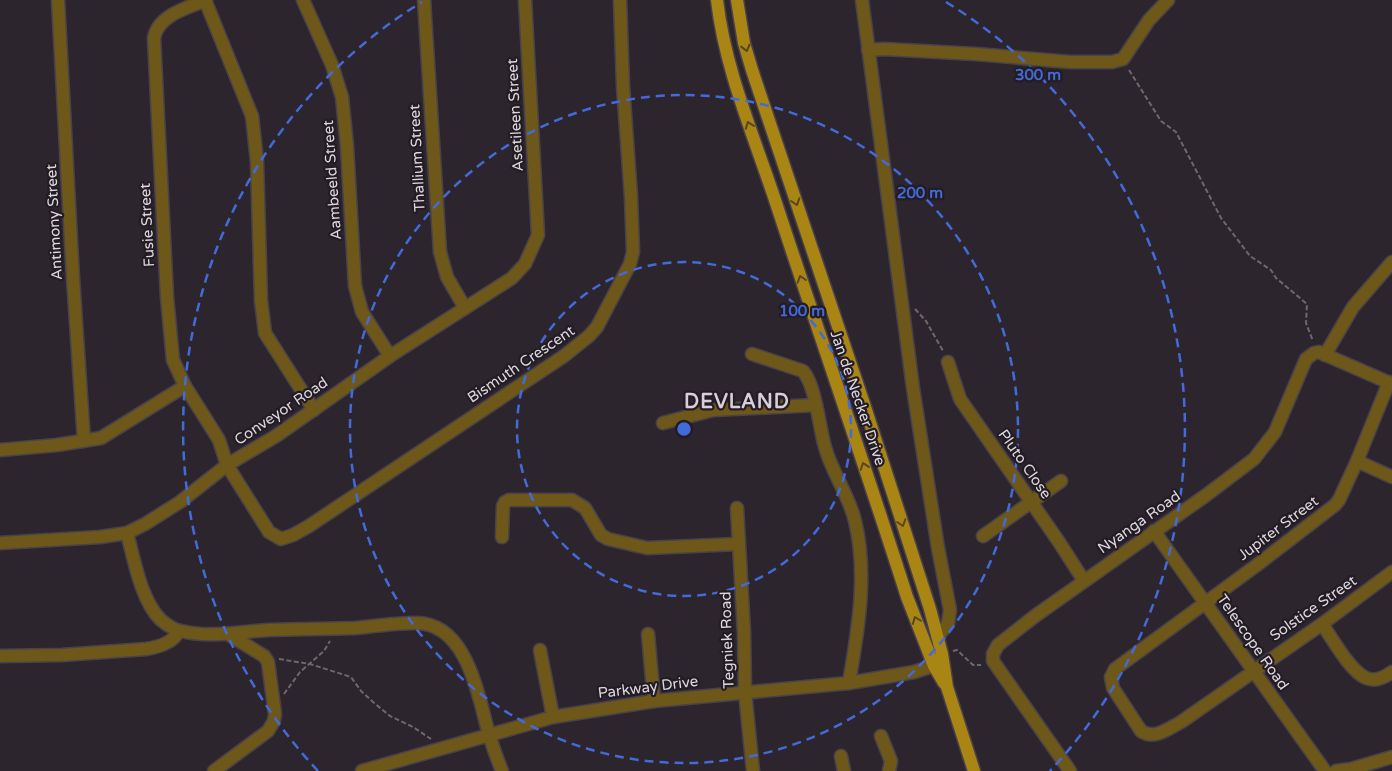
<svg xmlns="http://www.w3.org/2000/svg" width="1392" height="771" viewBox="0 0 1392 771" font-family="'Varela Round',sans-serif">
<style>
.lines{fill:none;stroke-linecap:round;stroke-linejoin:round}
.minor-casing{stroke:#49424a;stroke-width:15}
.major-casing{stroke:#49424a;stroke-width:15}
.path{stroke:#6e676e;stroke-width:2;stroke-dasharray:5 2.5;stroke-linecap:butt}
.minor{stroke:#6d5719;stroke-width:12}
.major{stroke:#a98513;stroke-width:12}
.oneway{stroke:#59461d}
.ring{fill:none;stroke:#436ad9;stroke-width:2.5;stroke-dasharray:9 6}
.labels{text-anchor:middle;stroke-width:4.5;stroke-linejoin:round;paint-order:stroke}
.street-label{font-size:15px;fill:#ddd8dd;stroke:#231c24}
.district-label{font-size:20px;font-weight:bold;letter-spacing:1px;fill:#d8ced9;stroke:#231c24}
.centre{fill:#436ad9;stroke:#231c24;stroke-width:2.5}
.ring-label{font-size:15px;text-anchor:middle;font-weight:bold;fill:#436ad9;stroke:#231c24;stroke-width:4.5;stroke-linejoin:round;paint-order:stroke}
</style>
<rect width="100%" height="100%" fill="#2d252e"/>
<g class="lines">
<defs>
<g id="minor">
<polyline points="58,0 73,278 84,441"/>
<polyline points="205,0 252,116 257,162 261,300 265,333 314,410"/>
<path d="M206 0C187 8 158 15 154 38L167 297 173 360 185 386 219 440 227 465 269 532 281 539 293 535 309 526 564 356 589 336 597 327 630 264 633 252 631 197 623 86 620 0"/>
<polyline points="303,0 332,65 342,97 347,146 355,286 362,312 390,356"/>
<polyline points="424,0 440,252 447,277 465,308"/>
<polyline points="862,0 913,388 938,548 950,610 948,624 938,636"/>
<polyline points="868,50 884,49 976,54 1070,62 1112,62 1123,59 1149,20 1168,0"/>
<path d="M752 354 803 371C816 386 819 427 825 447 832 473 849 495 855 521 868 574 858 630 849 683"/>
<polyline points="1325,355 1353,307 1392,262"/>
<polyline points="948,362 960,399 1059,542 1084,581"/>
<path d="M1389 382 1357 461 1339 500 1335 505 1257 565 1115 669 1111 677 1113 688 1141 731C1154 740 1168 729 1181 722L1322 624 1392 572"/>
<polyline points="663,423 713,410 816,405"/>
<polyline points="0,450 57,445 101,438 185,386"/>
<polyline points="1357,461 1392,477"/>
<polyline points="737,508 744,632 745,692 753,771"/>
<polyline points="1154,531 1325,771"/>
<path d="M127 533C134 559 141 601 161 620 167 625 174 630 181 631 209 638 240 632 268 630 297 629 326 629 355 628 375 626 396 623 416 623 465 623 477 690 487 727 491 742 496 756 502 771"/>
<polyline points="983,536 1061,481"/>
<polyline points="502,537 503,506 505,502 509,500 572,500 585,508 601,535 608,539 647,548 738,544"/>
<polyline points="0,543 100,537 127,533 145,524 180,502 227,465 276,436 390,356 512,278 525,264 538,235 525,0"/>
<path d="M1322 624C1332 638 1350 671 1366 678 1375 682 1385 677 1392 672"/>
<polyline points="648,634 654,701"/>
<polyline points="540,650 553,717"/>
<path d="M0 656 62 655 146 649C159 647 173 643 179 631"/>
<polyline points="881,736 891,761 889,771"/>
<polyline points="841,756 844,771"/>
<polyline points="214,771 268,731 274,721 275,714 268,662 264,656 228,634"/>
<polyline points="362,771 553,717 654,701 849,683 914,672 942,663"/>
<polyline points="1070,771 993,661 993,654 998,645 1035,616 1205,496 1254,459 1275,432 1306,359 1314,353 1319,352 1392,384"/>
<polyline points="1336,771 1351,769 1392,757"/>
</g>
<g id="major">
<path d="M717 0C725 70 754 136 776 203 819 334 865 465 907 597L934 666 944 683"/>
<polyline points="737,0 744,43 752,70 865,407 930,609 942,654 947,687 974,771"/>
</g>
</defs>
<use href="#minor" class="minor-casing"/>
<use href="#major" class="major-casing"/>
<g class="path">
<polyline points="1129,70 1161,121 1176,132 1221,218 1250,256 1271,270 1276,278 1307,304 1306,323 1313,341"/>
<polyline points="915,309 926,321 943,351"/>
<polyline points="953,651 957,650 973,665 981,665"/>
<polyline points="279,659 310,664 351,677 361,691 373,702 390,716 413,727 431,739"/>
<polyline points="284,694 300,672 324,651 330,641"/>
</g>
<use href="#minor" class="minor"/>
<use href="#major" class="major"/>
</g>
<defs><path id="oneway-chevron" d="M-2-3.5L2.5 0L-2 3.5" fill="none" stroke-width="1.6" stroke-linecap="round" stroke-linejoin="round" transform="scale(1.25)"/></defs>
<g class="oneway">
<use href="#oneway-chevron" transform="translate(746 48) rotate(76)"/>
<use href="#oneway-chevron" transform="translate(749 125) rotate(-110)"/>
<use href="#oneway-chevron" transform="translate(796 202) rotate(72)"/>
<use href="#oneway-chevron" transform="translate(801 279) rotate(-108)"/>
<use href="#oneway-chevron" transform="translate(864 466) rotate(-109)"/>
<use href="#oneway-chevron" transform="translate(902 523) rotate(72)"/>
<use href="#oneway-chevron" transform="translate(916 620) rotate(-111)"/>
</g>
<g class="ring">
<circle cx="684" cy="429" r="167"/>
<circle cx="684" cy="429" r="334"/>
<path d="M318 771A501 501 0 0 1 422 2M946 2A501 501 0 0 1 1050 771"/>
</g>
<g class="labels">
<g class="street-label">
<text transform="translate(515 115) rotate(-93)" y="5">Asetileen Street</text>
<text transform="translate(417 158) rotate(-93)" y="5">Thallium Street</text>
<text transform="translate(332 180) rotate(-94)" y="5">Aambeeld Street</text>
<text transform="translate(54 222) rotate(-93)" y="5">Antimony Street</text>
<text transform="translate(147 225) rotate(-93)" y="5">Fusie Street</text>
<text transform="translate(521 364) rotate(-34)" y="5">Bismuth Crescent</text>
<text transform="translate(858 398) rotate(71)" y="5">Jan de Necker Drive</text>
<text transform="translate(281 411) rotate(-34)" y="5">Conveyor Road</text>
<text transform="translate(1025 464) rotate(55)" y="5">Pluto Close</text>
<text transform="translate(1139 522) rotate(-35)" y="5">Nyanga Road</text>
<text transform="translate(1278 528) rotate(-37)" y="5">Jupiter Street</text>
<text transform="translate(1313 608) rotate(-35)" y="5">Solstice Street</text>
<text transform="translate(727 640) rotate(-92)" y="5">Tegniek Road</text>
<text transform="translate(1253 642) rotate(55)" y="5">Telescope Road</text>
<text transform="translate(648 687) rotate(-7)" y="5">Parkway Drive</text>
</g>
<g class="district-label">
<text x="737" y="408">DEVLAND</text>
</g>
</g>
<circle cx="684" cy="429" r="8" class="centre"/>
<g class="ring-label">
<text x="1038" y="80">300 m</text>
<text x="920" y="198">200 m</text>
<text x="802" y="316">100 m</text>
</g>
</svg>
